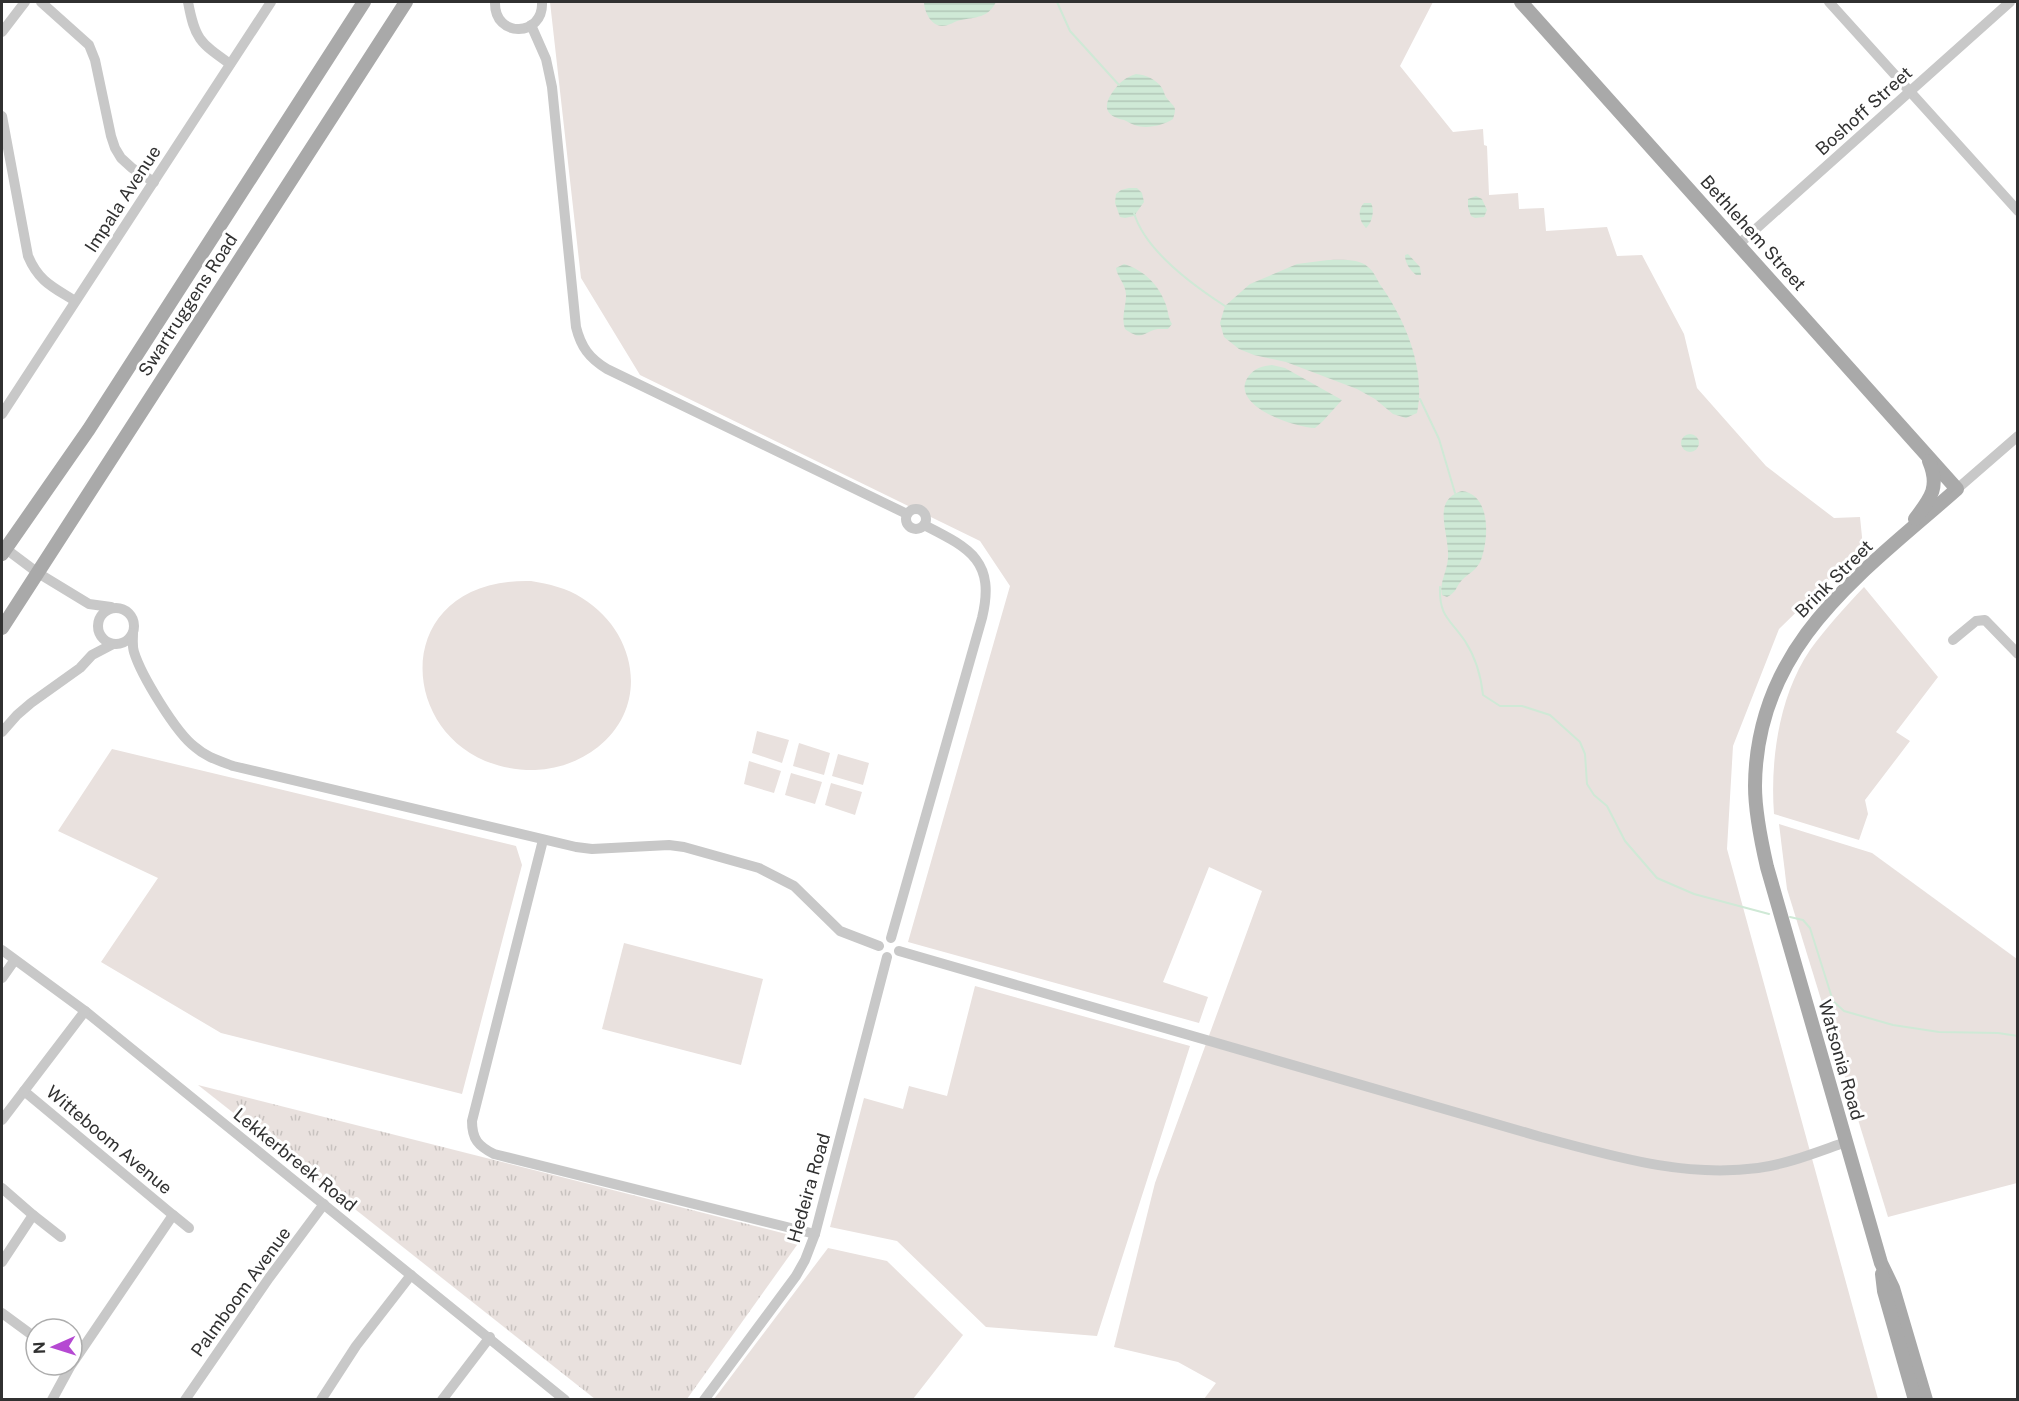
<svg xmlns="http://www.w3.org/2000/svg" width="2019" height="1401" viewBox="0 0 2019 1401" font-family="'Public Sans',sans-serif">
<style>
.green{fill:#e9e1de}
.park{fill:url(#park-tufts)}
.water{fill:url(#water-rules)}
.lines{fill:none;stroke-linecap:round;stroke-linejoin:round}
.stream{stroke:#cfe9d6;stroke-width:2}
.minor{stroke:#c8c8c8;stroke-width:10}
.major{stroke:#a9a9a9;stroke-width:14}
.labels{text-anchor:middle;stroke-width:6;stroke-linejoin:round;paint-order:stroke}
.street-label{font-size:18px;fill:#313131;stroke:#fff}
</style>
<defs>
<pattern id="park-tufts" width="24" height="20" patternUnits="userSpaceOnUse" patternTransform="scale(1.5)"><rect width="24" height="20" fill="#e9e1de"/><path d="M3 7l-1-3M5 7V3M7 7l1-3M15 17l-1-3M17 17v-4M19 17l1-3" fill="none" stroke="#c8c2bf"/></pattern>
<pattern id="water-rules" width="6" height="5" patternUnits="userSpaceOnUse" patternTransform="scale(1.5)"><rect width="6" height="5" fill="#cfe9d6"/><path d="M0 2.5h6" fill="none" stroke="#b2c8b8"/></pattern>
</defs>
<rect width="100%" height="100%" fill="#fff"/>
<g class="green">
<polygon points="550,2 1433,2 1400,66 1453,132 1483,129 1484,145 1487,146 1489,195 1518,193 1519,209 1544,208 1546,231 1607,227 1617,256 1642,255 1684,334 1697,388 1766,466 1834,518 1860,517 1863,547 1779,629 1733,746 1727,849 1878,1399 1204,1399 1216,1383 1178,1362 1114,1347 1155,1183 1262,891 1209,867 1163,982 1208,997 1199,1023 908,942 1010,586 980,541 640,375 581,278"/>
<path d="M531 581C549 584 567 588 582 598 636 631 651 705 598 747 580 761 559 769 535 770 397 772 375 577 531 581Z"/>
<path d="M1864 587 1938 677 1896 732 1910 741 1865 800 1868 814 1859 840 1774 814C1770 760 1779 696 1810 650 1826 628 1845 607 1864 587Z"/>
<polygon points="757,731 789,740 782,763 752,753"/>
<polygon points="799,743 830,753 824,775 793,766"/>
<polygon points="112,749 516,846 522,865 462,1094 221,1033 101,962 158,878 58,831"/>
<polygon points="838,754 869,763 863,785 832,776"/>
<polygon points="749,761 781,771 774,793 744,784"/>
<polygon points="791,773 822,782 815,804 785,795"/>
<polygon points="831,783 862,792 855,815 825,805"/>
<polygon points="1779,824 1872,853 2017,959 2017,1183 1888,1217 1787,889"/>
<polygon points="624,943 763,979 741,1065 602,1029"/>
<polygon points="975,986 1190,1046 1097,1336 986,1327 897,1241 830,1227 864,1098 903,1109 909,1086 947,1096"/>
<polygon points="828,1248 887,1261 963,1335 913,1399 714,1399"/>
</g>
<polygon class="park" points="198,1085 802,1238 687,1399 595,1399"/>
<g class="water">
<path d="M924 2H996C988 18 976 17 961 20 955 21 949 26 942 26 931 26 924 11 924 2Z"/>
<path d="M1136 74C1146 75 1156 79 1162 88 1164 91 1164 94 1166 97 1173 107 1178 105 1173 119 1162 126 1144 130 1132 124 1129 123 1127 121 1124 120 1105 116 1102 106 1114 90 1120 82 1126 77 1136 74Z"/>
<polygon points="1129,188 1137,188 1142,193 1144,202 1134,216 1125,218 1120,217 1115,203 1116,194 1121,190"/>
<polygon points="1476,196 1482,199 1487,210 1484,217 1475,218 1471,216 1468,207 1468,199"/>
<path d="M1364 203H1371C1375 210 1372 223 1366 228 1359 221 1357 210 1364 203Z"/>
<path d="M1408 254 1420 267 1421 275H1416C1410 270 1405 263 1405 255Z"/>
<path d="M1328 260C1339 260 1359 258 1368 267 1374 271 1377 280 1381 286 1406 321 1426 370 1417 413L1406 418 1393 414 1375 399 1357 389 1286 362 1254 355 1239 349 1224 337 1220 323 1225 306 1250 284 1297 264Z"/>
<path d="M1124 264C1144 270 1159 285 1166 305 1168 311 1168 317 1172 324L1168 329C1165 329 1161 329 1158 329 1142 332 1143 342 1125 329 1121 317 1126 307 1126 295 1126 284 1117 277 1116 268Z"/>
<path d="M1272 365 1285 368 1342 400 1323 421 1315 428C1294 428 1229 405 1248 377 1254 368 1263 366 1272 365Z"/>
<circle cx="1690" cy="443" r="9"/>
<path d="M1462 491C1491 495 1489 538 1481 560 1477 570 1469 573 1462 580 1455 588 1457 592 1447 597L1442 595C1439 583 1447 572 1448 558 1449 543 1442 522 1444 510 1445 500 1453 493 1462 491Z"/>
</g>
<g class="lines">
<g class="stream">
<polyline points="1057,2 1070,31 1119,85"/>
<path d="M1134 213C1145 250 1194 286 1225 306"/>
<polyline points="1420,399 1439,439 1455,493"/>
<path d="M1440 587C1439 617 1450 619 1465 641 1476 658 1481 676 1483 695L1500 706H1522L1550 715 1580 742 1585 754 1587 784 1594 795 1607 806 1625 841 1657 878 1694 894 1769 914"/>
<polyline points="1790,917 1803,920 1810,928 1833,1001 1844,1011 1893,1025 1939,1032 1998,1033 2018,1036"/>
</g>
<g class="minor">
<polyline points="41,2 89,45 95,60 111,136 115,148 121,158 132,168 154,182"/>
<path d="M188 2C195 39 199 42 230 64"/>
<path d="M495 2C494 39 544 37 542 2"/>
<polyline points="1829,2 2018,211"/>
<path d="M531 25 546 59 552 87 576 327C581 347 589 358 607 369L907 514"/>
<polyline points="2,32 25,2"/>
<path d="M2 116 28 256C39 282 53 287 75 301"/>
<polyline points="1739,244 2010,2"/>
<polyline points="2,414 271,2"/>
<polyline points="1957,489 2018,436"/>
<circle cx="916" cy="519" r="10"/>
<polyline points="2,546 38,573 89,604 111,607"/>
<circle cx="116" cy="626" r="18"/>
<path d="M133 633C133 640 132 646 134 652 141 675 176 733 195 747 206 757 220 761 233 766L576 847 592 849 669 845 684 847 759 868 794 886 840 931 879 946"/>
<polyline points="1953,640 1976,621 1985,620 2018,654"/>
<polyline points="2,732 17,715 31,703 80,668 92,655 113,644"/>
<path d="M543 840 472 1121C472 1139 478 1146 494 1154L815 1234"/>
<path d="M891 938 982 618C996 560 969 548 924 525"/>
<polyline points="2,950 85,1011 565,1400"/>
<path d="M899 951 1541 1137C1613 1156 1683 1178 1758 1168 1788 1164 1817 1152 1846 1142"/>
<polyline points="2,978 14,961"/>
<polyline points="24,1091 173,1215 72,1364"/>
<polyline points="2,1120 85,1011"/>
<polyline points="2,1188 33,1215 2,1262"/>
<polyline points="33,1215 61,1237"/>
<polyline points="173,1215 189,1228"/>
<polyline points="2,1313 36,1338"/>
<polyline points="52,1400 71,1365"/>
<polyline points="185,1400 269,1278 324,1204"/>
<polyline points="321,1400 356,1346 411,1275"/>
<polyline points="442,1400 490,1337"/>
<polyline points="704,1400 796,1276 805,1260 815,1234 887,957"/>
</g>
<g class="major">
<path d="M1521 2 1957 489C1861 574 1756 644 1755 786 1755 813 1761 841 1767 867L1881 1263 1893 1288 1926 1400"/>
<path d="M1915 519C1931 498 1940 487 1929 461"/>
<polyline points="2,554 89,429 364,2"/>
<polyline points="2,628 406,2"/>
<polyline points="1882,1274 1884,1291 1915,1400"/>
</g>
</g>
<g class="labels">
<g class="street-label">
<text transform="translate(1864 111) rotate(-42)" y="6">Boshoff Street</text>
<text transform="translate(123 199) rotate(-57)" y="6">Impala Avenue</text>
<text transform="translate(1753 233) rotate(48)" y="6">Bethlehem Street</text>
<text transform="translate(188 305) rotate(-57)" y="6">Swartruggens Road</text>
<text transform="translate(1834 579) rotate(-45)" y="6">Brink Street</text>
<text transform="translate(1841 1060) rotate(74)" y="6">Watsonia Road</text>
<text transform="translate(109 1140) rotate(40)" y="6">Witteboom Avenue</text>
<text transform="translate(295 1160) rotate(39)" y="6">Lekkerbreek Road</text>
<text transform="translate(809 1188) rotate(-74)" y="6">Hedeira Road</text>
<text transform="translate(241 1292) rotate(-54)" y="6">Palmboom Avenue</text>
</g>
</g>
<rect width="2019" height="1401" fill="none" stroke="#313131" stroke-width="6"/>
<g transform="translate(54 1347) rotate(267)"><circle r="28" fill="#ffffff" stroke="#adadad" stroke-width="1.5"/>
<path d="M0-4.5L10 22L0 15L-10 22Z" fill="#b549d2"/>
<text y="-9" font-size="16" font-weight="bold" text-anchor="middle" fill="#313131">N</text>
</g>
</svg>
